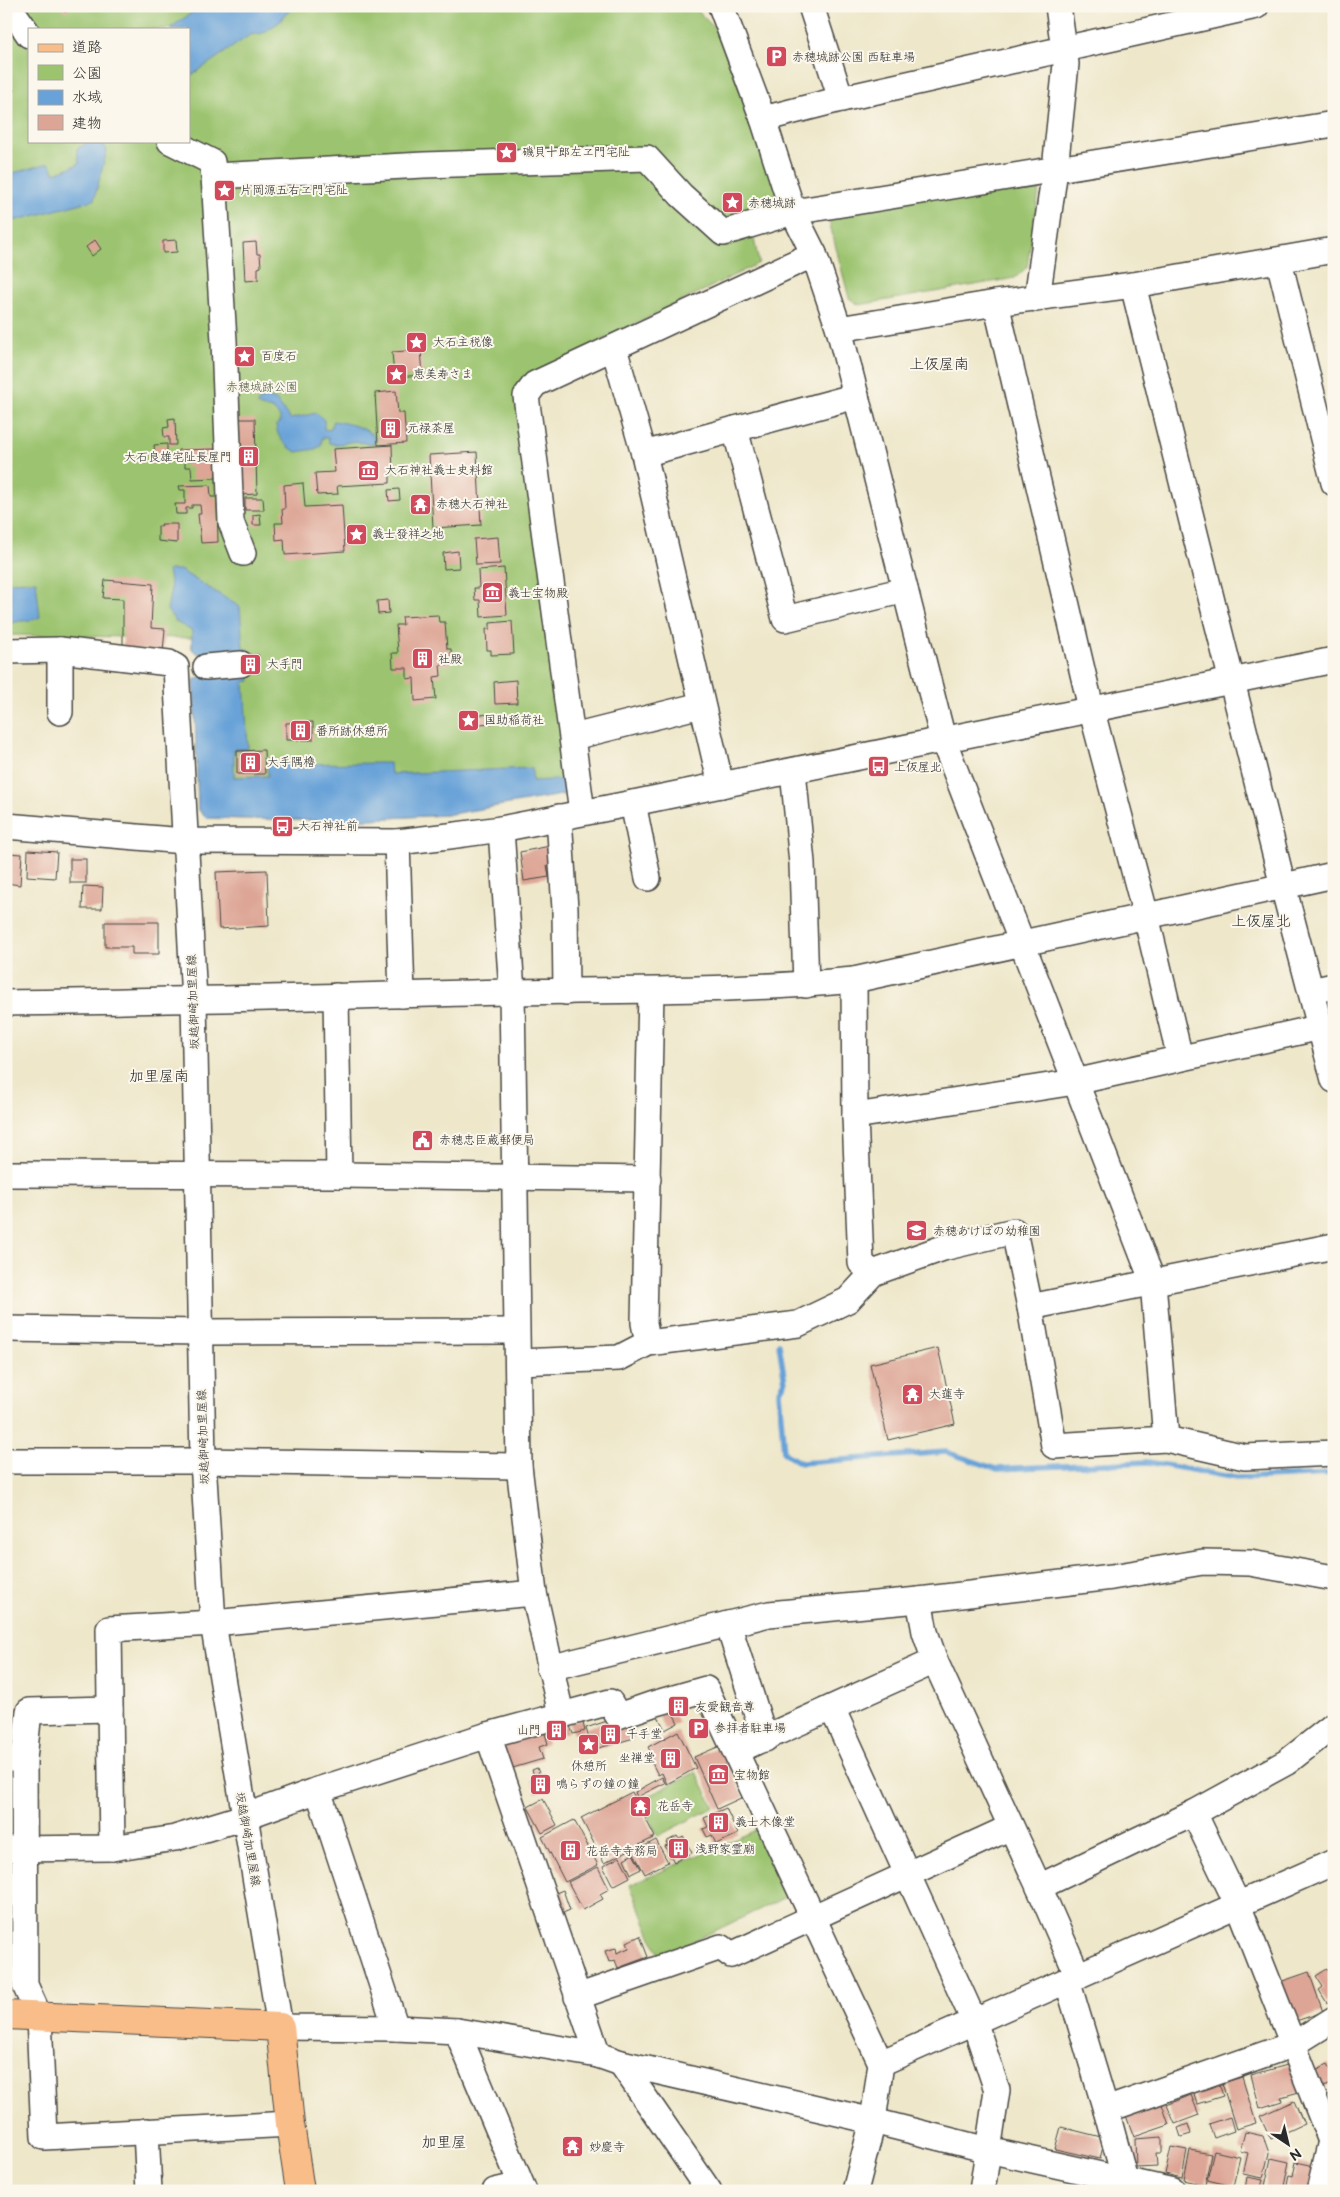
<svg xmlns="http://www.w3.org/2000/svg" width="1340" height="2197" viewBox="0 0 1340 2197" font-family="'Balsamiq Sans','Klee One',sans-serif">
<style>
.green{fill:#9cc46f;stroke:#64784d;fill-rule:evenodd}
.water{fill:#68a2d8;stroke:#4a6682}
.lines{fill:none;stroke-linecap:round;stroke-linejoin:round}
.stream{stroke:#68a2d8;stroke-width:5.5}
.building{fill:#dda595}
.minor-casing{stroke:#484743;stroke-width:28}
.major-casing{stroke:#484743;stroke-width:30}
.minor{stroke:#fff;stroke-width:25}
.major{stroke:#f8bd89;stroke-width:28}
.labels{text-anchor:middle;stroke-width:4;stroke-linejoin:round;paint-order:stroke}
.poi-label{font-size:12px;fill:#2b2b2b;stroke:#fbf7ec;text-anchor:start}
.park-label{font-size:12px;fill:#4d593f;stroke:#fbf7ec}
.street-label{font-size:12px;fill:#2b2b2b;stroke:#fbf7ec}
.quarter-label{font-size:15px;fill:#2b2b2b;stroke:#fbf7ec}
</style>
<rect width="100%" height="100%" fill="#fbf7ec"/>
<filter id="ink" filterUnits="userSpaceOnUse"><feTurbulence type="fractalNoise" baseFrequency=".02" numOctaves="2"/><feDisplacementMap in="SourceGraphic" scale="10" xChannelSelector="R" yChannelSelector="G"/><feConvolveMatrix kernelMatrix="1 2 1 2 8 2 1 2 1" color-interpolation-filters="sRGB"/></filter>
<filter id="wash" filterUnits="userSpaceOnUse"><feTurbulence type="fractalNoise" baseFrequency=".0096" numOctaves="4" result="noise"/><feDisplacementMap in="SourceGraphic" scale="20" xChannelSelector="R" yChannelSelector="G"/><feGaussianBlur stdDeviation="1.12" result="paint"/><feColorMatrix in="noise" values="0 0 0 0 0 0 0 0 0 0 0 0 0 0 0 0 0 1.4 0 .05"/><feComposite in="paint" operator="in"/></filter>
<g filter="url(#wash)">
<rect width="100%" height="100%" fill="#eee7ca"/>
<g class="green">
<path d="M6 6H693L720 34 778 191 768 208 749 215 759 263 530 376 570 779 446 815 330 821 206 818 198 809 194 680 201 676 208 661 192 649V638L6 635ZM29 29H189V141H29Z"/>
<polygon points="1041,178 1027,267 1015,278 859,305 849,298 827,213"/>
<polygon points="696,1772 714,1807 658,1836 640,1800"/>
<polygon points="763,1827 794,1893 660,1957 630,1885"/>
</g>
<g class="water">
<polygon points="201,6 293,6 293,9 282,17 282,20 263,33 250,35 189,77 189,29 169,29"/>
<polygon points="89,141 101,141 107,150 94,200 6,223 6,175 49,163 55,173 79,164 77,149"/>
<path d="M266 397 276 400 290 419 316 413 324 420V429L330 430 333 421C346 423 368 427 375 438L374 444C368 444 364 443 358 442 348 440 339 447 329 443L328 438H322L321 446 315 449 297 452C286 447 277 438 276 425L280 422V418C270 402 268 412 257 405L258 402Z"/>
<polygon points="168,570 180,570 240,607 243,649 248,649 248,654 240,674 249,674 250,681 244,682 248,749 234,749 234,777 268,776 267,764 390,763 391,774 532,768 532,781 570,779 573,793 446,815 330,821 206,818 198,809 194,680 201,676 208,661 192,649 192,631 176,622 167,610 171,589"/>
<path d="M36 581 40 617C28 624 19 617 6 627V582Z"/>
</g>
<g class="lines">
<polyline class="stream" points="779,1344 785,1382 779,1392 784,1453 801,1463 946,1452 997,1469 1148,1462 1236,1478 1334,1474"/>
</g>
<g id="blocks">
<g class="building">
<polygon points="61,6 74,6 65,12"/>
<polygon points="6,83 14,90 6,99"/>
<polygon points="95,240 101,249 92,256 86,247"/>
<polygon points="176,240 177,252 163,253 163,241"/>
<polygon points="256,242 257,254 260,254 261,267 258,268 258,280 245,281 243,243"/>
<polygon points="421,350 423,375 394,377 392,352"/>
<polygon points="396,391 398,413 404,413 406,443 378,445 375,393"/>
<polygon points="175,418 176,445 169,445 169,437 164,437 163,428 169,427 168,419"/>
<polygon points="239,419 255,419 257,494 241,495"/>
<polygon points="167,444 167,455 155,455 154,445"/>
<polygon points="392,445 393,473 390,473 390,483 337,486 338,494 317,495 315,473 335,472 333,449"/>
<polygon points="215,449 216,478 192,479 191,467 185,467 185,461 178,461 178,450"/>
<polygon points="477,452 481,525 433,528 429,455"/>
<polygon points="303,483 305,507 342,505 345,551 285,555 284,539 276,540 275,523 283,523 282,509 285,509 284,485"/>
<polygon points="210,485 211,497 217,497 218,542 201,543 198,514 201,514 200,505 192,505 192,508 186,508 186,514 176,514 175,504 185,504 185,490 180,490 179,486"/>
<polygon points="399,489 400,500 389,501 388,490"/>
<polygon points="245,498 263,498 264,510 245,510"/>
<polygon points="260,514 261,525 253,525 253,515"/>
<polygon points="161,524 177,524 177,543 158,541 158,526 162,526"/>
<polygon points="498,537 500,564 476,565 474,539"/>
<polygon points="458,551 459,568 444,569 443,553"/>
<polygon points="504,568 507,615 481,617 480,600 475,600 474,588 479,588 478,570"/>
<polygon points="105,580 153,584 151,628 165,629 163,652 123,648 123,599 103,598"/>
<polygon points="388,600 389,613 378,614 377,601"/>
<polygon points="438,615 439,622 445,622 447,649 451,649 452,664 440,665 441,676 434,677 436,699 415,701 414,678 407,679 407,668 393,668 392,653 398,653 396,625 403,625 402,617"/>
<polygon points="512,621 514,654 491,655 491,650 487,650 486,629 490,629 490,623"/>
<rect x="245" y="655" width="13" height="18"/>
<polygon points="516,680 517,703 495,704 494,682"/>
<polygon points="492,714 493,723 466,725 466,716"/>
<polygon points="313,722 313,740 286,740 286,723"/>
<polygon points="264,750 265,774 237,774 237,751"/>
<polygon points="550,846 553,864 547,865 549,877 524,881 520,852"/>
<polygon points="28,850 57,852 55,878 27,876"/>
<polygon points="6,853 22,854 20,885 6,883"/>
<rect x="70" y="859" width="16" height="24"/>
<polygon points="267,870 269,926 219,929 216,872"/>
<polygon points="83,886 103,887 102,909 82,909"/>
<polygon points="105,922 159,922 159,954 132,954 132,947 105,947"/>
<polygon points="938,1348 955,1424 888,1440 870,1364"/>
<polygon points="671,1709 678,1723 665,1730 658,1716"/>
<polygon points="582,1719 585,1731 573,1734 569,1723"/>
<polygon points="607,1721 609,1729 630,1723 634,1738 592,1750 586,1728"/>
<polygon points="565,1723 568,1732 549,1737 547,1728"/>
<polygon points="544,1730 548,1744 539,1747 543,1759 506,1770 498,1743"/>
<polygon points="678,1731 696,1768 667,1784 662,1773 658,1775 650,1759 653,1757 648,1747"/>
<polygon points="720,1746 743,1797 717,1809 694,1757"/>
<polygon points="537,1768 539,1773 534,1775 532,1770"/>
<polygon points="544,1775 549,1788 536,1793 531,1780"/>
<polygon points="662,1777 665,1783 637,1797 635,1792"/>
<polygon points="632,1792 655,1837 604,1863 581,1818"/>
<polygon points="543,1799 557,1825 542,1833 528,1807"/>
<polygon points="726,1808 738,1834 716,1844 712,1835 707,1837 703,1829 708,1827 704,1818"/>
<polygon points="574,1820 598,1865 565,1882 542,1837"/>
<polygon points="677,1836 679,1839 684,1837 692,1853 674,1862 665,1846 668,1845 666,1842"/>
<polygon points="656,1840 668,1862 645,1874 633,1852"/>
<polygon points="633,1854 641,1869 631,1874 624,1859"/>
<polygon points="620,1857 630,1877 613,1886 603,1866"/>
<polygon points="598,1867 609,1889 600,1894 603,1899 583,1910 568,1882"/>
<polygon points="563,1890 570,1910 558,1915 551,1895"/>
<polygon points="640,1936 648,1957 618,1968 615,1960 609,1962 605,1951 616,1948 617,1953 629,1948 627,1942"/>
<polygon points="1327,1969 1334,1980 1334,1998 1327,2003 1319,1990 1323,1987 1316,1976"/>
<polygon points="1309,1972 1323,2012 1293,2022 1280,1982"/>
<polygon points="1291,2064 1299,2092 1281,2097 1282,2101 1260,2108 1251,2075"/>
<polygon points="1328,2064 1334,2075 1334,2083 1324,2087 1315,2070"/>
<polygon points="1217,2077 1223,2096 1197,2104 1191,2086"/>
<polygon points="1242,2077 1256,2123 1236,2129 1222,2083"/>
<polygon points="1334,2092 1334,2113 1324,2098"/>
<polygon points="1191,2095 1199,2115 1175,2124 1167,2105"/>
<polygon points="1161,2101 1169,2125 1134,2137 1125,2113"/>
<polygon points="1294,2101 1304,2124 1271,2139 1260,2116"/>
<polygon points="1230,2117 1234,2131 1214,2138 1209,2124"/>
<polygon points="1188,2124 1191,2134 1181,2137 1178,2128"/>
<polygon points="1061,2127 1105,2138 1100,2159 1055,2149"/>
<polygon points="1245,2132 1263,2136 1269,2153 1263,2178 1243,2174 1248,2153 1240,2151"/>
<polygon points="1162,2137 1162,2153 1156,2153 1157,2166 1136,2167 1135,2139"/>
<polygon points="1171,2147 1187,2150 1182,2178 1165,2174"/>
<polygon points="1190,2150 1211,2154 1205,2185 1184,2180"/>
<polygon points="1214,2151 1240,2157 1233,2186 1207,2180"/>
<polygon points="1271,2158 1289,2162 1283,2191 1264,2191"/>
<polygon points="1296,2162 1315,2166 1310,2191 1286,2191 1289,2175 1293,2176"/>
<polygon points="1247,2177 1263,2180 1260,2191 1245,2189"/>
</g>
</g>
</g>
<g filter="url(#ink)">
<use href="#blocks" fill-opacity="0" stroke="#484743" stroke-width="1"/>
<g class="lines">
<defs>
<g id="minor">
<polyline points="9,6 29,35"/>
<polyline points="721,6 763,119 793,212 814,254 839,329 943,739 1153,1282 1166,1439"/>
<polyline points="811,6 841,99"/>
<polyline points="763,119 841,99 1256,6"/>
<polyline points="170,141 212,162 214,176 224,341 231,522 243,553"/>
<polyline points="214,176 424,165 647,158 681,195 723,233 793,212 1334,124"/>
<polyline points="1279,261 1334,483"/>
<polyline points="1133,285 1283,886 1334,1080"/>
<polyline points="1037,299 1055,169 1066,64 1058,6"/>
<polyline points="996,303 1091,708 1146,916 1180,1058"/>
<polyline points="839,329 996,303 1133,285 1334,250"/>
<polyline points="614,348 644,454 721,785"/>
<polyline points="735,429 785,619 905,590"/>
<polyline points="644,454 856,396"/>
<polyline points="6,651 60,650 169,663 176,667 194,1000 203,1461 213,1623 280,2027 396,2028 457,2031 598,2055 621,2063 873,2121 988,2150 1173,2191"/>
<polyline points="206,667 241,664"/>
<polyline points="60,712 60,650"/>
<polyline points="573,737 701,705"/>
<polyline points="793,771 802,863 806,985"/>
<polyline points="633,803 648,878"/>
<polyline points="582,812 526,396 535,384 814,254"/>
<polyline points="559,817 565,909 566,992"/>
<polyline points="6,826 184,841 397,842 449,836 501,829 633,803 1334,660"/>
<polyline points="501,829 512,992 519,1466 534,1593 561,1714"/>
<polyline points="397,842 402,995"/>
<polyline points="854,980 855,1116 861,1263 873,1273"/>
<polyline points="1311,991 1334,986"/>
<polyline points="336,996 339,1175"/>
<path d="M6 1003C174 1001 341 996 509 992 624 990 739 991 854 980L1334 875"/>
<polyline points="855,1116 1075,1082 1321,1027"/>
<polyline points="6,1174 339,1175 648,1179"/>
<polyline points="1030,1307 1334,1246"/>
<polyline points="6,1329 200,1332 516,1331"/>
<polyline points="648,1343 644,1323 651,991"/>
<polyline points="518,1362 619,1358 648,1343 798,1324 848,1300 873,1273 943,1248 1014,1231 1030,1307 1054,1446 1166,1439 1245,1457 1334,1453"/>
<polyline points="6,1461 203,1461 519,1466"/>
<polyline points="919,1600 925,1632 935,1661 1039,1887 1078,1976"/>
<polyline points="728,1624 765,1739"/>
<polyline points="549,1668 769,1614 919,1600 1112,1577 1203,1562 1250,1563 1334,1578"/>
<polyline points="832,1708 974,2021 997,2090 982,2191"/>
<polyline points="488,1735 610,1702 618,1716 653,1704 706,1689 881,2063 873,2121 855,2191"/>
<polyline points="736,1751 935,1661"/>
<polyline points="6,1759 24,1759 25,1985 39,2016 44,2137 290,2124"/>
<polyline points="24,1759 29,1711 110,1709"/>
<polyline points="318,1790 396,2028"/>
<polyline points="1194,1813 1238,1905 1331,2141"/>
<polyline points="112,1848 109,1629 213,1623 534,1593"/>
<polyline points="6,1849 112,1848 175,1838 244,1817 318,1790 488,1735 598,2055"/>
<polyline points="1039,1887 1194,1813 1287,1762 1334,1725"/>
<polyline points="1067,1980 1106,2110"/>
<polyline points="577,1997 721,1947 731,1955 1011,1827"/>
<polyline points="457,2031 524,2191"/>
<polyline points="621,2063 709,2191"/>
<polyline points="881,2063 1334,1862"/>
<polyline points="146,2131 149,2191"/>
<polyline points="495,2191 521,2185"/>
<polyline points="1133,2191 1125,2180 1106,2110 1294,2044 1334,2019"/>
<polyline points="1319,2191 1331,2141 1334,2139"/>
</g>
<polyline id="major" points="6,2015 280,2027 290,2124 300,2191"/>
</defs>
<use href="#minor" class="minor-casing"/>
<use href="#major" class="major-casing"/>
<use href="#minor" class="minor"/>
<use href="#major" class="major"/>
</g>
</g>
<defs>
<symbol id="parking-square" viewBox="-11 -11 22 22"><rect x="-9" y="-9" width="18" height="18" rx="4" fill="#d1495b" stroke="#fbf7ec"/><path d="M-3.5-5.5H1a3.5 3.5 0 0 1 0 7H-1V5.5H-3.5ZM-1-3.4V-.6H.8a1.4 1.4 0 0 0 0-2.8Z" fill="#fff"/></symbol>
<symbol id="sight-square" viewBox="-11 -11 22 22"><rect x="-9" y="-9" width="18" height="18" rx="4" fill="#d1495b" stroke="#fbf7ec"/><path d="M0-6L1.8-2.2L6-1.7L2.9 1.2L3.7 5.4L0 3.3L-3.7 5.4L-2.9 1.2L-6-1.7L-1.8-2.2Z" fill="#fff"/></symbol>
<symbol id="building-square" viewBox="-11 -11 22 22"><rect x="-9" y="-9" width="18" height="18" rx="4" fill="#d1495b" stroke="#fbf7ec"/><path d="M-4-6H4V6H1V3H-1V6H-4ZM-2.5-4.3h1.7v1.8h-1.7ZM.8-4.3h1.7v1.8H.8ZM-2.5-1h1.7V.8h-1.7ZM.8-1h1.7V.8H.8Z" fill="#fff"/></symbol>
<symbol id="museum-square" viewBox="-11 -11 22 22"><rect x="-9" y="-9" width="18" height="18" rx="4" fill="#d1495b" stroke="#fbf7ec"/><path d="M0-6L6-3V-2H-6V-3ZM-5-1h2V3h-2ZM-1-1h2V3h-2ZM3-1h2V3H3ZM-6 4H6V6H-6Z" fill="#fff"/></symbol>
<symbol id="temple-square" viewBox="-11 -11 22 22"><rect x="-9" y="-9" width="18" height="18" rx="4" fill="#d1495b" stroke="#fbf7ec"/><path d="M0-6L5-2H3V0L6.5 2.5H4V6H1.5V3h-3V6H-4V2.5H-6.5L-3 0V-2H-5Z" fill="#fff"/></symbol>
<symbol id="bus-square" viewBox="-11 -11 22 22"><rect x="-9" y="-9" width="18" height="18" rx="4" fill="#d1495b" stroke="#fbf7ec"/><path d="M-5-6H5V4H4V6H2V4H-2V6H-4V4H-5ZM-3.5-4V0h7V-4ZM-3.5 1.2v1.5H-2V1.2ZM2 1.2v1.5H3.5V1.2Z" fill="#fff"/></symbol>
<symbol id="civic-square" viewBox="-11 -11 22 22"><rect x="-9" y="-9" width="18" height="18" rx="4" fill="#d1495b" stroke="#fbf7ec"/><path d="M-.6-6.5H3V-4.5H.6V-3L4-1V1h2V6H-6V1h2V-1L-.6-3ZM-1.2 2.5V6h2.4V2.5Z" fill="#fff"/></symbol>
<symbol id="school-square" viewBox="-11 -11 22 22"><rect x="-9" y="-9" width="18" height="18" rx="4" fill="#d1495b" stroke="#fbf7ec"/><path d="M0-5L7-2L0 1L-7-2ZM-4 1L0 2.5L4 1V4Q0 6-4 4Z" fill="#fff"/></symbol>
</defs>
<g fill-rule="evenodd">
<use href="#parking-square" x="764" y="44" width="25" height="25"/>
<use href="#sight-square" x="494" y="140" width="25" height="25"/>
<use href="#sight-square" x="212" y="178" width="25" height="25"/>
<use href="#sight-square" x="720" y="190" width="25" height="25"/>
<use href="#sight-square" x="404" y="330" width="25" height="25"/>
<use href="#sight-square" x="232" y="344" width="25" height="25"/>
<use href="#sight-square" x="384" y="362" width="25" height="25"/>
<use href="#building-square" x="378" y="416" width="25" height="25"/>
<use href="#building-square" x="236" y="444" width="25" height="25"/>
<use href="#museum-square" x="356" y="458" width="25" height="25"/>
<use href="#temple-square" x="408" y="492" width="25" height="25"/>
<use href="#sight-square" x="344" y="522" width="25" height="25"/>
<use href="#museum-square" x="480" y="580" width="25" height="25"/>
<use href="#building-square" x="410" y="646" width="25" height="25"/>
<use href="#building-square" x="238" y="652" width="25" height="25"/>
<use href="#sight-square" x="456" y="708" width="25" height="25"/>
<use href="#building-square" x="288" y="718" width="25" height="25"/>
<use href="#building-square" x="238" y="750" width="25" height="25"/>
<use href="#bus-square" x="866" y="754" width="25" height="25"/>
<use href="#bus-square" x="270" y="814" width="25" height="25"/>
<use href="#civic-square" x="410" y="1128" width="25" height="25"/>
<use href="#school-square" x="904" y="1218" width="25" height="25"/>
<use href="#temple-square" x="900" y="1382" width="25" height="25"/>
<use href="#building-square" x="666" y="1694" width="25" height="25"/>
<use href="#parking-square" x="686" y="1716" width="25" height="25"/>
<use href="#building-square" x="544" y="1718" width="25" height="25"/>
<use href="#building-square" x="598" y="1722" width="25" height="25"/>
<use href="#sight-square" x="576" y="1732" width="25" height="25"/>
<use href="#building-square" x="658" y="1746" width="25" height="25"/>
<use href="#museum-square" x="706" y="1762" width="25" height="25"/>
<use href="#building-square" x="528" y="1772" width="25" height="25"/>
<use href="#temple-square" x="628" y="1794" width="25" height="25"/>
<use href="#building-square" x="706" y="1810" width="25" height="25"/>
<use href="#building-square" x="666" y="1836" width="25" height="25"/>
<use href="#building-square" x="558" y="1838" width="25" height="25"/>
<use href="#temple-square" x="560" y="2134" width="25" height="25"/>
</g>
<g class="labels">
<g class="poi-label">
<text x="792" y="61">赤穂城跡公園 西駐車場</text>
<text x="522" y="156">磯貝十郎左ヱ門宅阯</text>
<text x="240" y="194">片岡源五右ヱ門宅阯</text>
<text x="748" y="207">赤穂城跡</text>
<text x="433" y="346">大石主税像</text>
<text x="261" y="360">百度石</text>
<text x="413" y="378">恵美寿さま</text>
<text x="407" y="432">元禄茶屋</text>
<text x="232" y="461" text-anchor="end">大石良雄宅阯長屋門</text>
<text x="385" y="474">大石神社義士史料館</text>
<text x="436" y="508">赤穂大石神社</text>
<text x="372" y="538">義士發祥之地</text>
<text x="508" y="597">義士宝物殿</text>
<text x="438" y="663">社殿</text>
<text x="267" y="668">大手門</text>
<text x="484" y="724">国助稲荷社</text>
<text x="316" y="735">番所跡休憩所</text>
<text x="267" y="766">大手隅櫓</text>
<text x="894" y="771">上仮屋北</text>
<text x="298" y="830">大石神社前</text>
<text x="439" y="1144">赤穂忠臣蔵郵便局</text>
<text x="933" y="1235">赤穂あけぼの幼稚園</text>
<text x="929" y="1398">大蓮寺</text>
<text x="695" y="1711">友愛観音尊</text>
<text x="714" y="1732">参拝者駐車場</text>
<text x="541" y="1734" text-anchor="end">山門</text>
<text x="626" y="1738">千手堂</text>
<text x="655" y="1762" text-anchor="end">坐禅堂</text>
<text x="589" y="1770" text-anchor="middle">休憩所</text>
<text x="734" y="1779">宝物館</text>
<text x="556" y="1788">鳴らずの鐘の鐘</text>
<text x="657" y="1810">花岳寺</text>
<text x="735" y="1826">義士木像堂</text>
<text x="695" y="1853">浅野家霊廟</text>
<text x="586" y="1855">花岳寺寺務局</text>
<text x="589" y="2151">妙慶寺</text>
</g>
<g class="park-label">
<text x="262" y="391">赤穂城跡公園</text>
</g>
<g class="street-label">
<text transform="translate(193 1002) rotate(-92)" y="4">坂越御崎加里屋線</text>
<text transform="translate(203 1437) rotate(-92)" y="4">坂越御崎加里屋線</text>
<text transform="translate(248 1839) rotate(80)" y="4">坂越御崎加里屋線</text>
</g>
<g class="quarter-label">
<text x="939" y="369">上仮屋南</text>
<text x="1261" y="926">上仮屋北</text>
<text x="159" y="1081">加里屋南</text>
<text x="444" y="2147">加里屋</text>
</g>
</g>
<rect width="1340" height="2197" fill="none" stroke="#fbf7ec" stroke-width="25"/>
<rect x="28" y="28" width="162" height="115" fill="#fbf7ec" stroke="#a8a59f"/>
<rect x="38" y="44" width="25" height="8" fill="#f8bd89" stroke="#a8a59f"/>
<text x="72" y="52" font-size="15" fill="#2b2b2b">道路</text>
<rect x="38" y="65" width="25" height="15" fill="#9cc46f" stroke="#a8a59f"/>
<text x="72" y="78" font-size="15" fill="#2b2b2b">公園</text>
<rect x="38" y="90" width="25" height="15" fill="#68a2d8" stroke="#a8a59f"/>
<text x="72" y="102" font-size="15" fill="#2b2b2b">水域</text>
<rect x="38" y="115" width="25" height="15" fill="#dda595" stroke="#a8a59f"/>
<text x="72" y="128" font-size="15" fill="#2b2b2b">建物</text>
<g transform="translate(1288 2144) rotate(145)" stroke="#fbf7ec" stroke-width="4" paint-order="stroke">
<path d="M0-4L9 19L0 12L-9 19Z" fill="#2b2b2b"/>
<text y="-8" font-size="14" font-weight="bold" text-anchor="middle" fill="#2b2b2b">N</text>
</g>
</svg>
